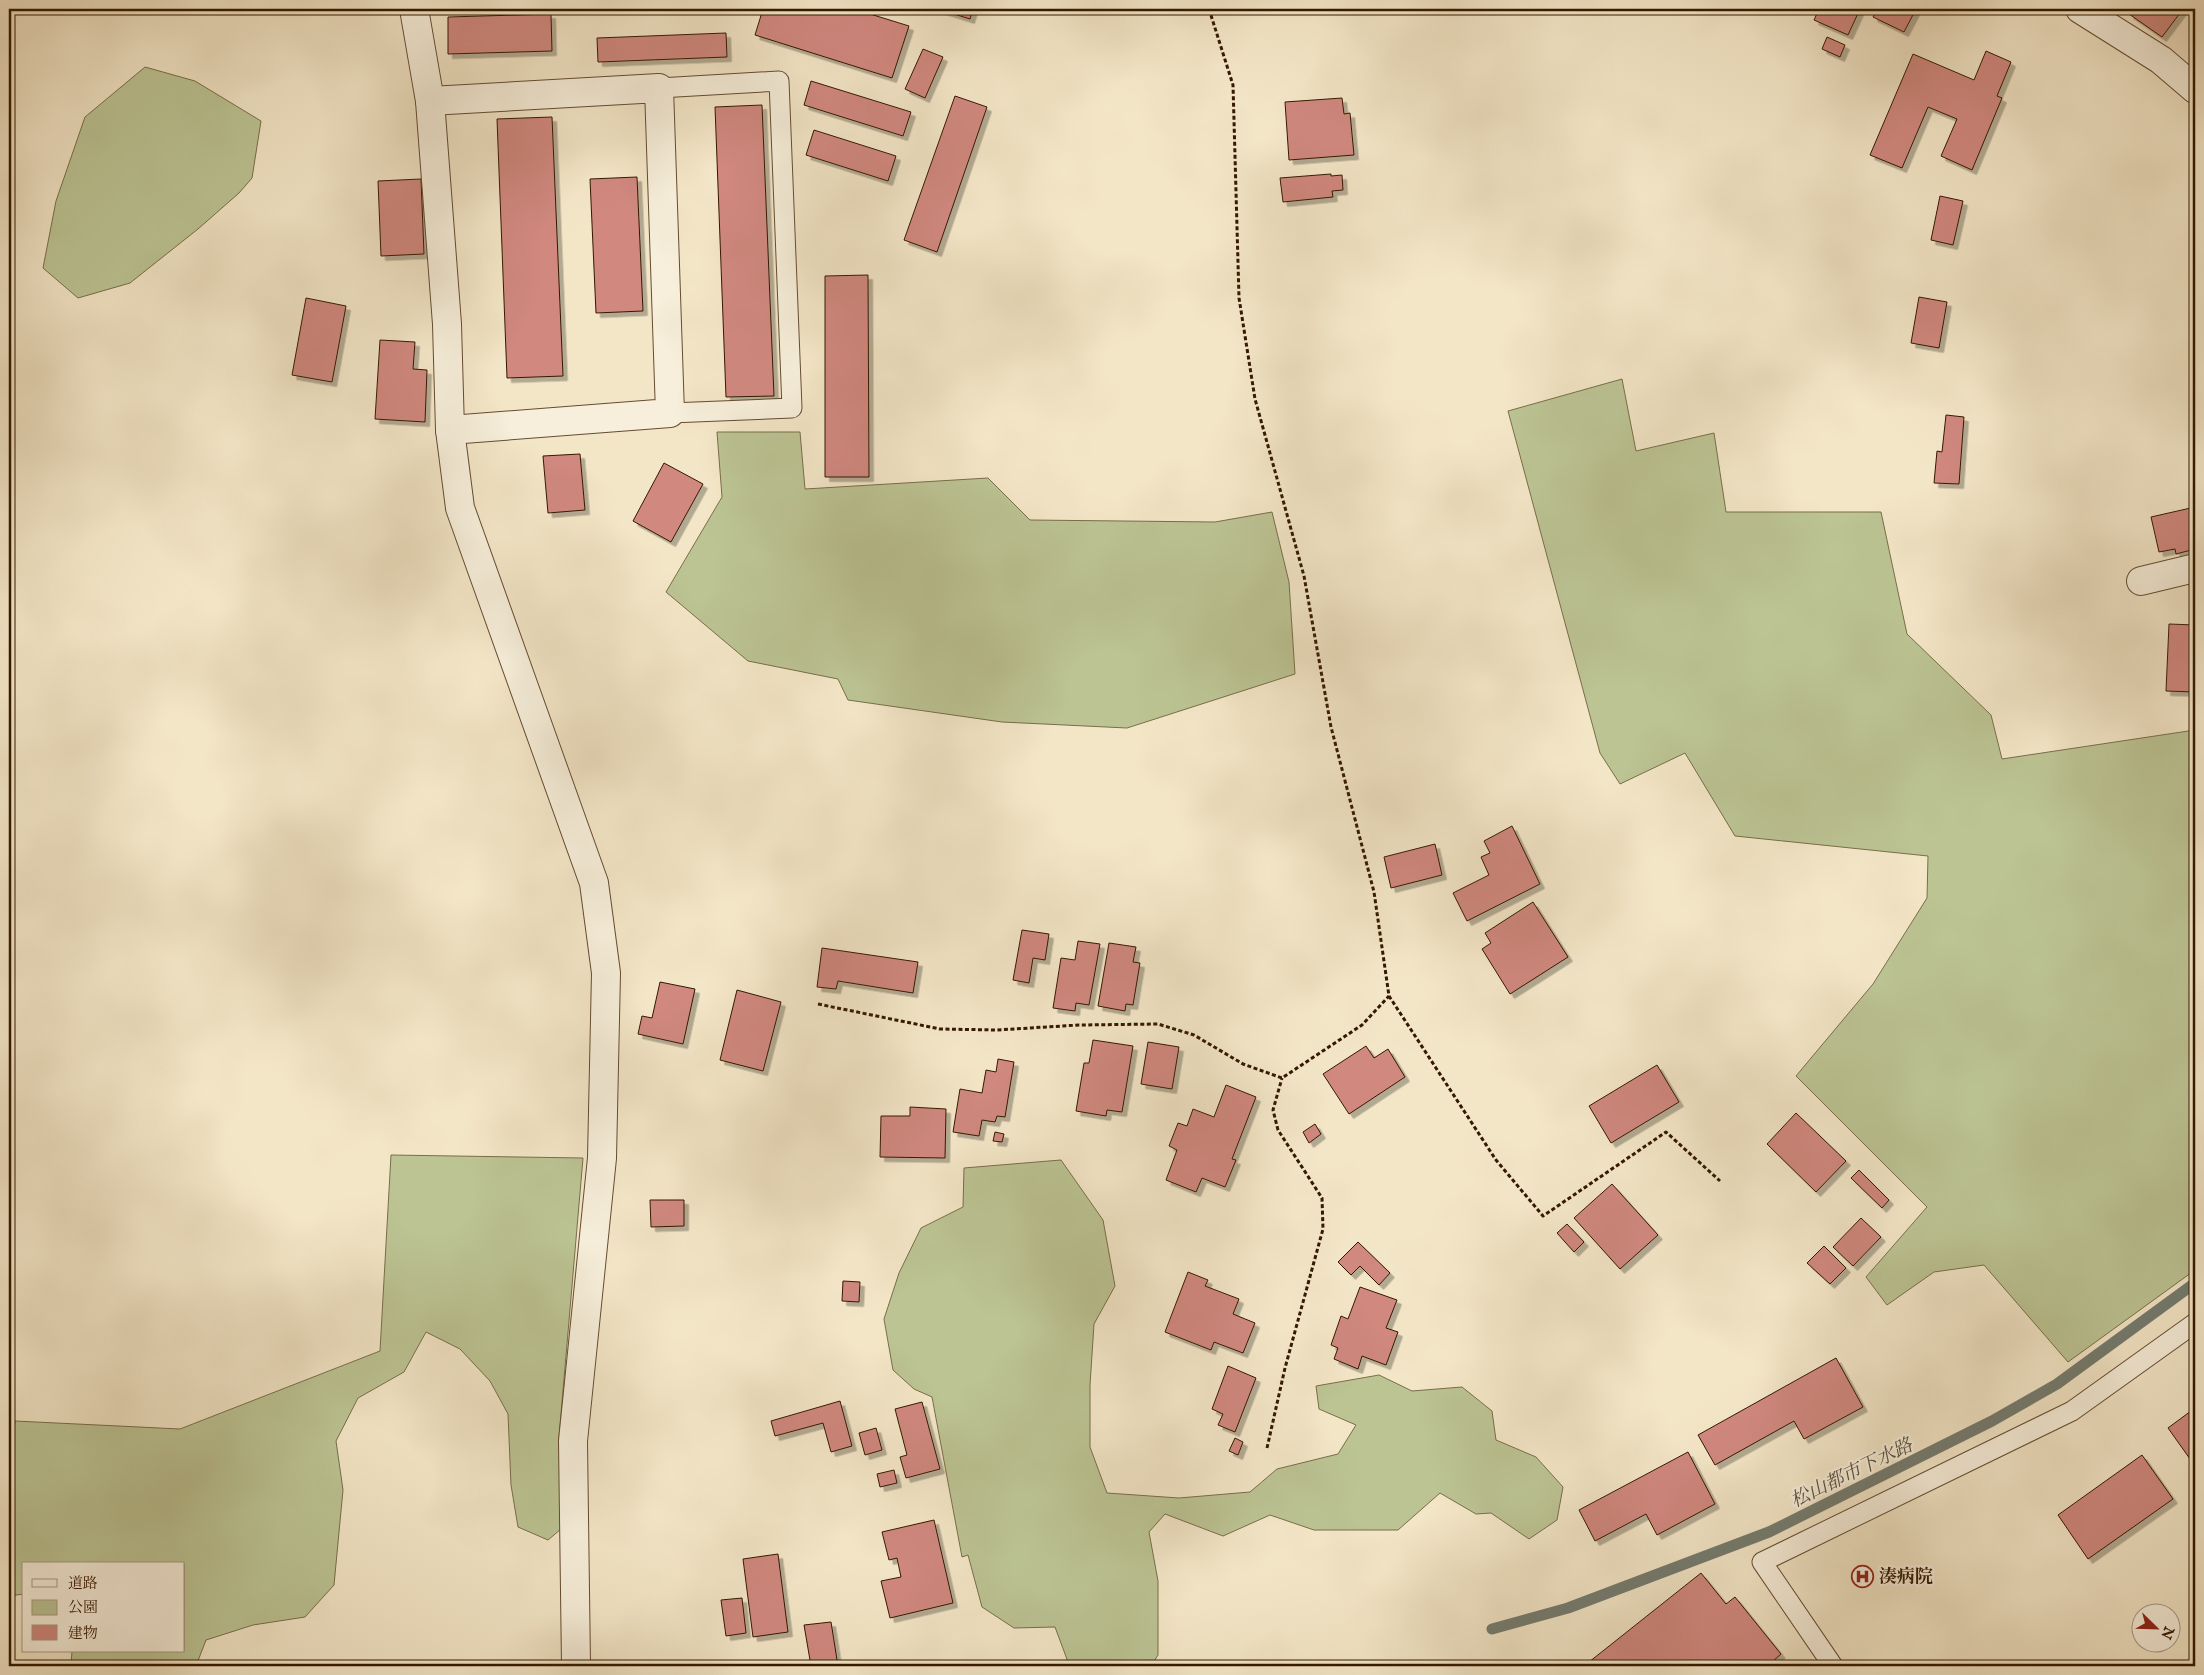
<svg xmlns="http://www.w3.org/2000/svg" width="2204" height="1675" viewBox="0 0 2204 1675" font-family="'IM FELL English','Noto Serif JP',serif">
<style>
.green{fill:#bcc494;stroke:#786e4a}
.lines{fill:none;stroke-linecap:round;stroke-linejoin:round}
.stream{stroke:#747c71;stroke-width:11}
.building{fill:#d0887f;stroke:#341800;filter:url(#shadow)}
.service-casing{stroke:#644c32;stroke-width:21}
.minor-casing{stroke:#644c32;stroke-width:30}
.path{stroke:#341800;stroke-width:3;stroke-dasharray:4 2.5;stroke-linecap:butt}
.service{stroke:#f7efdb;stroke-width:19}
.minor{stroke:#f7efdb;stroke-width:28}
.labels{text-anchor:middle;stroke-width:4.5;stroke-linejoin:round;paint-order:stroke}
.poi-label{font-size:18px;font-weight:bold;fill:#341800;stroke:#f7efdb;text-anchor:start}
.water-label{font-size:19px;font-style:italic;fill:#595242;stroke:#f7efdb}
</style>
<defs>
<filter id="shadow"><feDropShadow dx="4.5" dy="4.5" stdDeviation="0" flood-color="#0004"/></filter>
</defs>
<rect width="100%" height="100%" fill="#f3e6c7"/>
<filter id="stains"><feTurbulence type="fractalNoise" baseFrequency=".004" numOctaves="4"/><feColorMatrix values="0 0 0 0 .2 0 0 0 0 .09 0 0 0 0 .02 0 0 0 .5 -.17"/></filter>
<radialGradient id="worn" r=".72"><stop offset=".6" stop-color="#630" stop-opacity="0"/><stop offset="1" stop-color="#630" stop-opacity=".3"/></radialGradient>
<g class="green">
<polygon points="145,67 195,81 261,121 252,178 239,193 198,229 130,283 78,298 43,268 56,201 85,117"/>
<polygon points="1622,379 1636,451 1714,433 1726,512 1881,512 1907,634 1991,715 2002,759 2195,730 2195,1270 2068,1362 1984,1265 1934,1272 1887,1305 1866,1277 1927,1207 1796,1076 1873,984 1927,898 1928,856 1735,836 1685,753 1620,784 1600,753 1508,411"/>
<polygon points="717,432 800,432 805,489 988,478 1030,520 1215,522 1272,512 1289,582 1295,674 1127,728 1002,722 848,700 838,679 748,661 666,592 722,497"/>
<polygon points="391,1155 583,1158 559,1437 561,1529 548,1540 518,1527 511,1485 508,1414 490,1381 460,1349 426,1332 404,1372 358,1398 336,1441 343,1490 334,1585 305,1617 253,1625 206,1640 196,1666 71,1666 72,1651 184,1651 184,1564 24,1564 24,1594 9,1596 9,1465 15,1421 180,1429 380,1351"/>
<polygon points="1061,1160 1103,1220 1115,1286 1094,1324 1090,1385 1090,1447 1107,1493 1179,1498 1250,1492 1277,1469 1338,1454 1356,1425 1319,1409 1316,1386 1379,1375 1412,1391 1462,1387 1492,1411 1496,1440 1536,1457 1563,1487 1557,1520 1529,1539 1491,1513 1476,1514 1440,1493 1398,1530 1314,1530 1270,1515 1223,1536 1165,1514 1149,1532 1158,1581 1158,1655 1151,1666 1065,1666 1068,1662 1055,1627 1014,1628 982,1607 968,1555 962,1557 932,1397 914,1389 893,1370 884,1319 899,1273 921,1228 963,1207 964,1168"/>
</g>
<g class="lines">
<polyline class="stream" points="1492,1629 1568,1608 1769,1532 1992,1421 2057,1384 2195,1283"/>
</g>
<g class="building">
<polygon points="763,9 854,9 909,26 892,78 755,35"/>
<polygon points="938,9 973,9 970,19"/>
<polygon points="1819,9 1860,9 1848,35 1814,20"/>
<polygon points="1877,9 1916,9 1904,32 1873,17"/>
<polygon points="2133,9 2183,9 2162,37 2129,14"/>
<polygon points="551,14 552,51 448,54 448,17"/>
<polygon points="726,33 727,57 598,62 597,38"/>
<polygon points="1827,37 1845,45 1840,57 1822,49"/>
<polygon points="923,49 943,57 925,98 905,89"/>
<polygon points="1986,51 2011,62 1997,96 2002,98 1972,170 1941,156 1957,119 1928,107 1902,168 1870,155 1913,54 1974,80"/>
<polygon points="811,81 911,112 903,136 804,105"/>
<polygon points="955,96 987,107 937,252 904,240"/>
<polygon points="1342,98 1344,114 1350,113 1354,155 1289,160 1285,102"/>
<polygon points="762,105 774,396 726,397 715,107"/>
<polygon points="552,117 563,376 507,378 497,119"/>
<polygon points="814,130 896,156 888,181 806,155"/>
<polygon points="1331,174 1331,176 1342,175 1343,190 1332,191 1333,197 1283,202 1280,178"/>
<polygon points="637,177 643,311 596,313 590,179"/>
<polygon points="421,179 424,254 381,256 378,181"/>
<polygon points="1940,196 1963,201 1953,245 1931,240"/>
<polygon points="868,275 869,477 825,477 825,276"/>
<polygon points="1919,297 1947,302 1939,348 1911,343"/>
<polygon points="306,298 346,306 332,382 292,375"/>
<polygon points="380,340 415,342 413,369 427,370 425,422 375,419"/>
<polygon points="1946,415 1964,417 1959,484 1934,483 1937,451 1942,452"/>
<polygon points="580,454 585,510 548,513 543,456"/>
<polygon points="664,463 703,484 671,542 633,521"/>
<polygon points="2195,507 2195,549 2176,554 2175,549 2159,552 2151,517"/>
<polygon points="2169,624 2195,625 2195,692 2166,691"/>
<polygon points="1512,826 1540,884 1467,921 1453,893 1489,875 1481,857 1490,853 1484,841"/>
<polygon points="1435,844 1442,875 1391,888 1384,857"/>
<polygon points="1533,902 1568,957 1510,994 1482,949 1491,943 1485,933"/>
<polygon points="1022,930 1049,934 1045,960 1033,958 1029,983 1013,980"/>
<polygon points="1078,941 1100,944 1089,1005 1076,1003 1075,1011 1053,1008 1061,958 1075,960"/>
<polygon points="1109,943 1136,947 1133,962 1140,963 1133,1005 1126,1004 1125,1011 1098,1006"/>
<polygon points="822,948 918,962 913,993 838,981 836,989 817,987"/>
<polygon points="660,982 695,989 683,1044 638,1034 642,1016 652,1018"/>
<polygon points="737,990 781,1002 763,1071 720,1060"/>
<polygon points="1093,1040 1133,1046 1122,1112 1107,1110 1106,1116 1076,1111 1084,1063 1089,1063"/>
<polygon points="1148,1042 1179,1047 1172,1089 1141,1084"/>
<polygon points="1366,1046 1374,1058 1388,1049 1405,1077 1349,1114 1323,1074"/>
<polygon points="998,1059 1014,1062 1005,1117 997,1116 995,1122 982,1120 979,1136 953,1132 960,1089 982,1093 986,1070 996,1072"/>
<polygon points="1657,1065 1679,1102 1611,1143 1589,1106"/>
<polygon points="1226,1085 1256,1097 1232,1159 1236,1160 1225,1187 1202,1178 1196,1192 1166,1180 1177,1150 1169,1146 1178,1123 1187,1126 1193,1109 1214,1117"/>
<polygon points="910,1107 946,1109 945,1158 880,1157 881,1116 910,1116"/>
<polygon points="1796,1113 1846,1161 1816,1192 1767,1144"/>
<polygon points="1315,1124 1321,1134 1309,1143 1303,1132"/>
<polygon points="995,1132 1004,1134 1002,1142 993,1141"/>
<polygon points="1859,1170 1889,1200 1882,1208 1851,1178"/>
<polygon points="1612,1184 1658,1235 1620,1269 1574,1218"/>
<polygon points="650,1200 684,1200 684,1226 651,1227"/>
<polygon points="1861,1218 1881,1237 1853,1266 1833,1247"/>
<polygon points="1567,1224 1584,1242 1574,1252 1557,1233"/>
<polygon points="1358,1242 1390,1273 1379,1285 1360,1266 1351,1275 1338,1262"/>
<polygon points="1824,1246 1846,1268 1830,1284 1807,1263"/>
<polygon points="1188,1272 1208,1280 1205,1286 1239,1299 1233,1314 1255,1323 1243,1353 1214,1342 1211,1350 1165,1332"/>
<polygon points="843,1281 860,1282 859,1302 842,1301"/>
<polygon points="1360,1287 1397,1300 1386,1328 1398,1332 1386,1365 1362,1356 1358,1369 1334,1359 1338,1348 1331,1345 1341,1316 1348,1319"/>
<polygon points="1836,1358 1863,1407 1804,1439 1794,1421 1715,1465 1698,1435"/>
<polygon points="1228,1366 1256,1378 1235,1432 1218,1425 1223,1414 1212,1409"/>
<polygon points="840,1401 852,1446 831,1452 823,1423 775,1436 771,1421"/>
<polygon points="922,1402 940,1469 906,1478 900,1457 907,1455 895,1409"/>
<polygon points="2195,1408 2195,1466 2168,1428"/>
<polygon points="876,1428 882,1450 865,1455 859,1433"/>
<polygon points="1235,1438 1243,1442 1238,1455 1229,1451"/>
<polygon points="1688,1452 1715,1504 1657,1535 1646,1514 1595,1541 1579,1510"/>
<polygon points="2142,1455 2173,1499 2088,1559 2058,1515"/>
<polygon points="894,1470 897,1483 880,1487 877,1474"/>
<polygon points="934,1520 953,1603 890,1618 881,1581 901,1577 897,1558 889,1560 882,1532"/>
<polygon points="778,1554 788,1632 753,1637 743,1559"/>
<polygon points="1701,1573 1726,1604 1735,1597 1781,1654 1772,1662 1775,1666 1584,1666"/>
<polygon points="742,1598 746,1633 726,1636 721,1600"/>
<polygon points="831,1622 838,1666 811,1666 804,1625"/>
</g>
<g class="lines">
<defs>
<g id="service">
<polyline points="659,88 779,81 792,408 670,413"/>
<polyline points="1833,1666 1762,1562 2072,1411 2195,1323"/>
</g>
<g id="minor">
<polyline points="414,9 430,101 447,324 450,430 460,508 594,883 606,973 602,1158 573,1441 576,1666"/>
<polyline points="2080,9 2161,60 2195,89"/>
<polyline points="430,101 659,88 670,413 450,430"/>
<polyline points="2141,581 2195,568"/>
</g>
</defs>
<use href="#service" class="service-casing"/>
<use href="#minor" class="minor-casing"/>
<g class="path">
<polyline points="1209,9 1233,85 1239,298 1255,399 1304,576 1331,727 1374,892 1389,996 1496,1160 1543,1216 1666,1132 1720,1181"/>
<polyline points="818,1004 940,1029 997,1030 1079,1025 1158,1024 1194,1035 1243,1064 1282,1078 1362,1025 1389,996"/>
<polyline points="1267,1448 1285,1368 1323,1229 1322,1198 1278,1130 1273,1110 1282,1078"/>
</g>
<use href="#service" class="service"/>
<use href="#minor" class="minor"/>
</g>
<defs>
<symbol id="hospital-ring" viewBox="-11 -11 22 22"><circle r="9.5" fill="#f7efdb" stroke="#8f2418" stroke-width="1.5"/><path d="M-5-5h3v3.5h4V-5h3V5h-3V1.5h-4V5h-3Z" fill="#8f2418"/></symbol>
</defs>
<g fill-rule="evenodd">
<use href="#hospital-ring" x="1850" y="1564" width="25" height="25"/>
</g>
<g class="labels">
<g class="poi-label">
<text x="1879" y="1582">湊病院</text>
</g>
<g class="water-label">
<text transform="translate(1851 1472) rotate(-26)" y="7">松山都市下水路</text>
</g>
</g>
<rect width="2204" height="1675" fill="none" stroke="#f3e6c7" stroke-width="30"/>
<rect x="10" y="10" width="2184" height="1655" fill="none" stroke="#341800" stroke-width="2.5"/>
<rect x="15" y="15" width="2174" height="1645" fill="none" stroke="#341800"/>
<rect x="22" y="1562" width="162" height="90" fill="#f7efdb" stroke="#a99983"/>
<rect x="32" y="1579" width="25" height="8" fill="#f7efdb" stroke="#a99983"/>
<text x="68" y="1588" font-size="15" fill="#341800">道路</text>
<rect x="32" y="1600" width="25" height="15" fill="#bcc494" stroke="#a99983"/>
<text x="68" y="1612" font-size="15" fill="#341800">公園</text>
<rect x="32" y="1625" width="25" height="15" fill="#d0887f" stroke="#a99983"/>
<text x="68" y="1638" font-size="15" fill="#341800">建物</text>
<g transform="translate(2156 1628) rotate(113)"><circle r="24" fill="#f7efdb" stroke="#a99983"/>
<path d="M0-4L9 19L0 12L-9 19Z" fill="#8f2418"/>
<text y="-8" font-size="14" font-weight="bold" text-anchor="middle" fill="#341800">N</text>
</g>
<rect width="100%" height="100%" filter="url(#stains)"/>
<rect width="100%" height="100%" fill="url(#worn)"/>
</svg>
